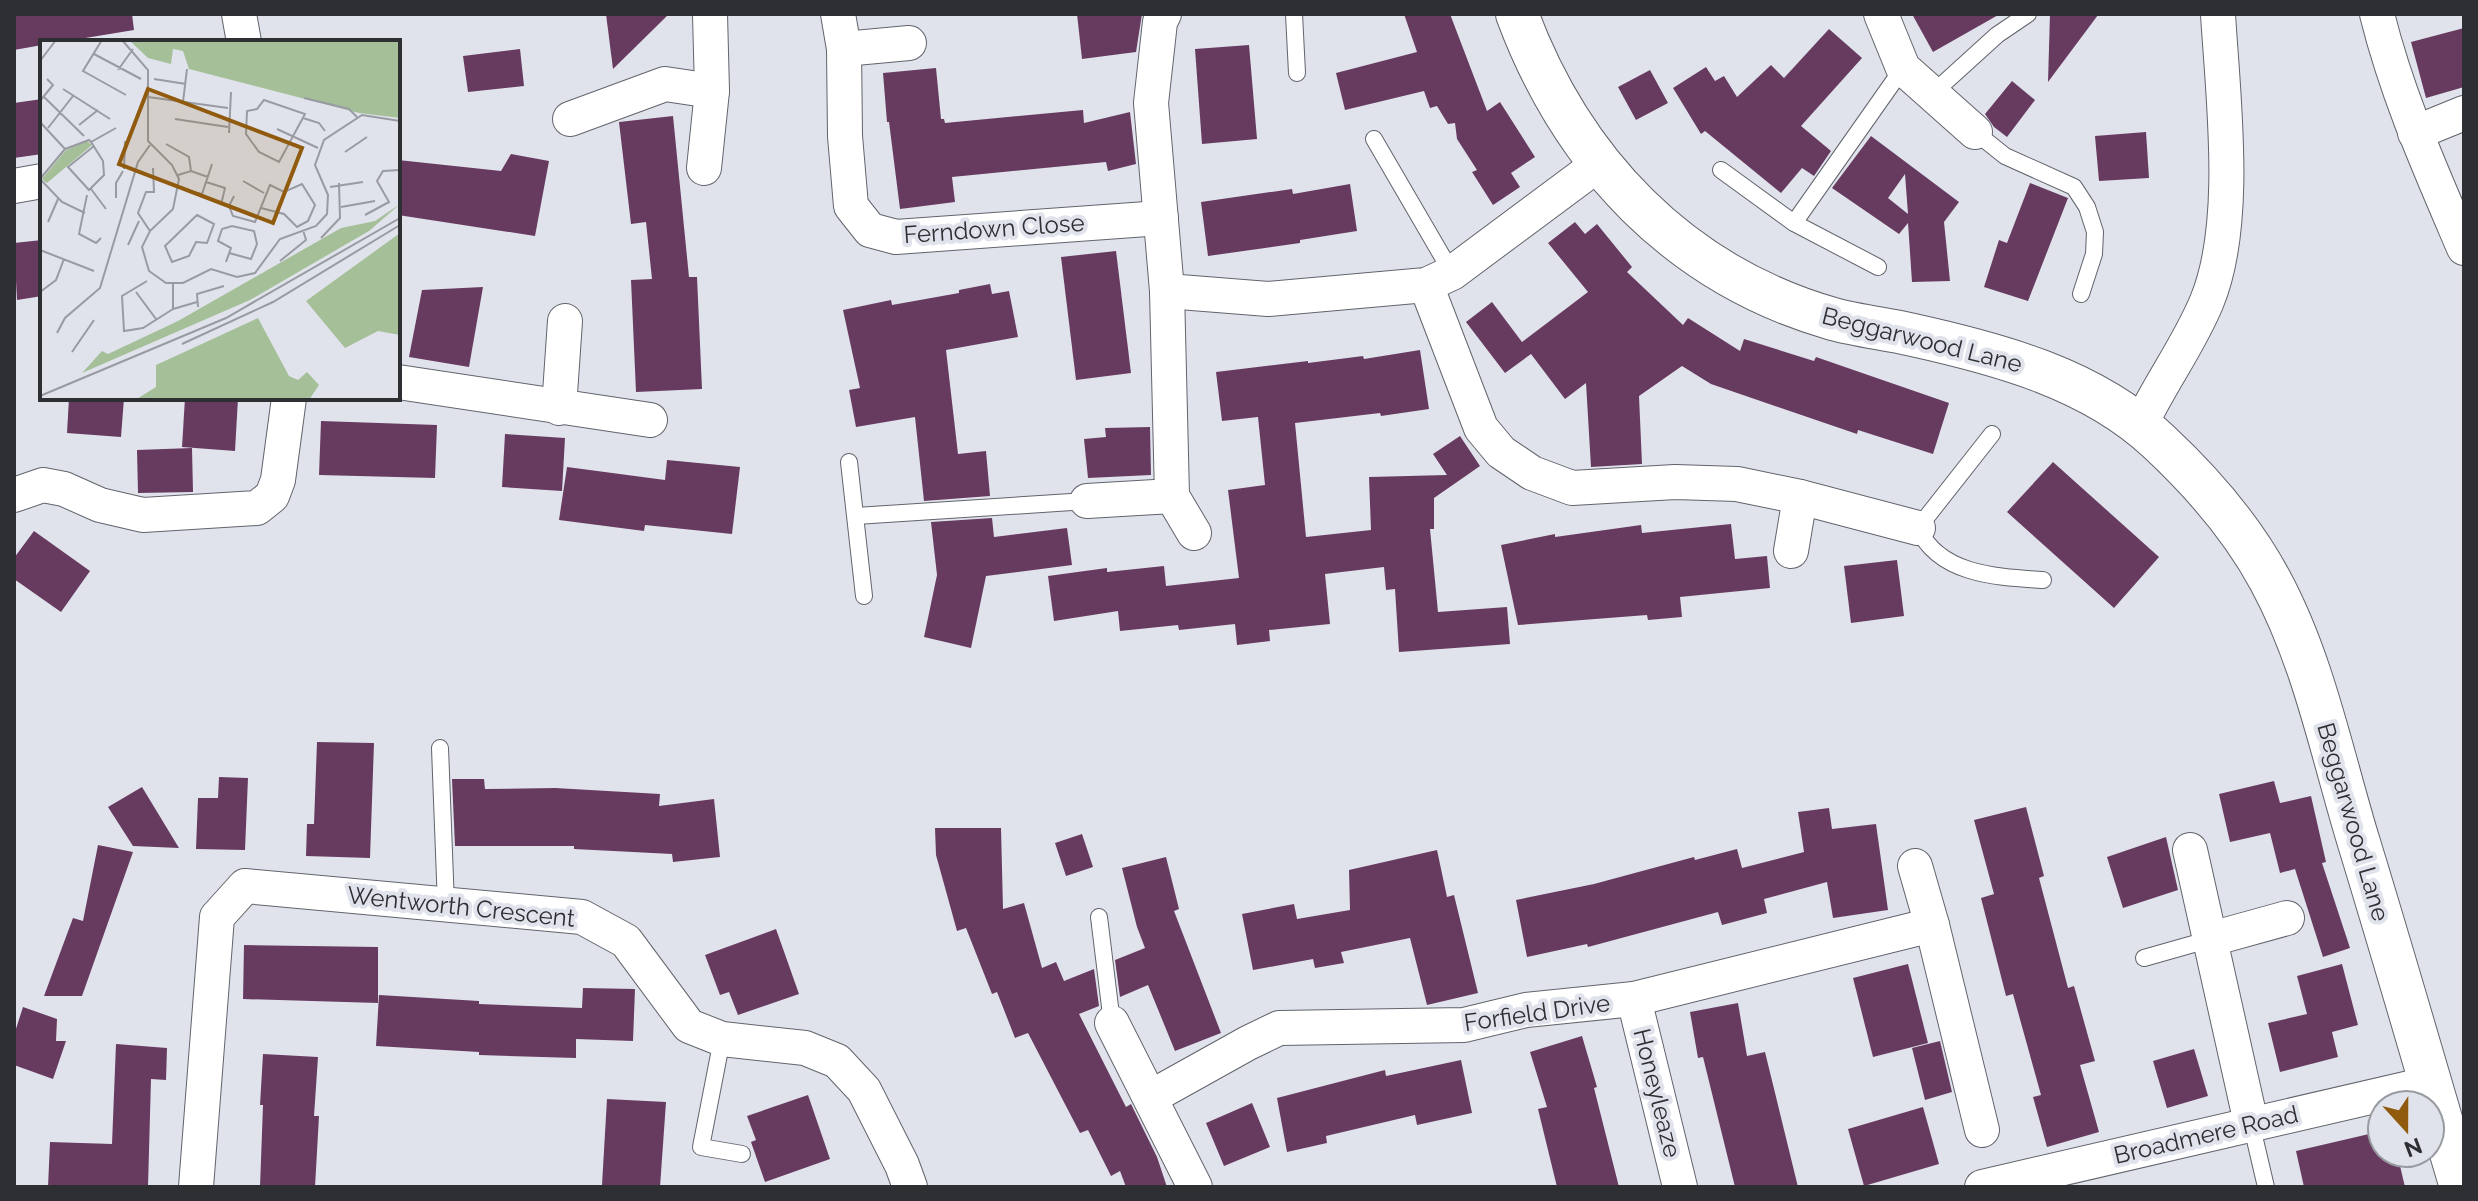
<svg xmlns="http://www.w3.org/2000/svg" width="2478" height="1201" viewBox="0 0 2478 1201" font-family="Raleway,sans-serif">
<style>
.building{fill:#673b60;fill-rule:evenodd}
.lines{fill:none;stroke-linecap:round;stroke-linejoin:round}
.service-casing{stroke:#62646c;stroke-width:18}
.minor-casing{stroke:#62646c;stroke-width:36}
.tertiary-casing{stroke:#62646c;stroke-width:44}
.service{stroke:#fff;stroke-width:16}
.minor{stroke:#fff;stroke-width:34}
.tertiary{stroke:#fff;stroke-width:42}
.labels{text-anchor:middle;stroke-width:8;stroke-linejoin:round;paint-order:stroke}
.street-label{font-size:24px;fill:#2e2f33;stroke:#e1e3ec}
.inset-road{fill:none;stroke:#999ba2;stroke-width:2}
.view{fill:#905b0f;fill-opacity:0.15;stroke:#905b0f;stroke-width:4}
.inset-edge{fill:none;stroke:#2e2f33;stroke-width:4}
</style>
<rect width="100%" height="100%" fill="#e1e3ec"/>
<g class="building">
<polygon points="14,14 132,14 134,30 61,42 42,42 42,45 14,50"/>
<polygon points="606,14 669,14 613,69"/>
<polygon points="1077,14 1142,14 1136,52 1082,59"/>
<polygon points="1404,14 1450,14 1487,111 1500,102 1535,157 1511,173 1520,187 1493,205 1472,172 1477,170 1457,139 1455,123 1448,124 1437,106 1430,108 1424,91 1345,110 1336,73 1417,52"/>
<polygon points="1912,14 2000,14 1933,52"/>
<polygon points="2050,14 2098,15 2048,82"/>
<polygon points="2464,28 2464,87 2426,98 2411,42"/>
<polygon points="1829,29 1862,58 1801,126 1831,151 1814,176 1802,168 1781,193 1705,131 1701,134 1673,88 1706,67 1715,81 1724,76 1737,97 1771,65 1784,78"/>
<polygon points="1249,45 1257,139 1202,144 1195,49"/>
<polygon points="520,49 524,86 468,92 463,56"/>
<polygon points="936,68 941,119 944,119 945,123 1083,110 1084,123 1130,112 1136,164 1108,171 1106,162 952,177 955,202 900,209 889,122 887,122 883,73"/>
<polygon points="1650,70 1668,103 1636,120 1618,87"/>
<polygon points="2012,81 2035,100 2007,137 1994,127 1985,114"/>
<polygon points="42,99 42,154 14,158 14,103"/>
<polygon points="673,116 689,277 697,277 702,389 636,392 631,280 652,279 646,222 631,224 619,122"/>
<polygon points="2146,132 2149,178 2099,181 2095,136"/>
<path d="M1871 136 1959 202 1944 222 1950 281 1912 282 1908 223 1899 234 1832 188ZM1905 174 1908 214 1888 198Z"/>
<polygon points="511,154 549,161 535,236 398,215 398,160 501,171"/>
<polygon points="2030,183 2068,198 2028,301 1984,287 1999,240 2007,243"/>
<polygon points="1350,184 1357,231 1300,240 1300,243 1208,256 1201,202 1292,189 1293,194"/>
<polygon points="1575,222 1585,234 1597,224 1632,267 1627,272 1683,325 1688,318 1740,351 1744,339 1814,361 1816,357 1949,403 1933,454 1858,430 1857,434 1711,384 1682,366 1639,396 1642,464 1591,467 1586,383 1565,399 1531,354 1505,373 1466,322 1492,302 1522,342 1588,292 1548,243"/>
<polygon points="42,240 42,296 17,300 14,243"/>
<polygon points="1116,251 1131,373 1076,380 1061,257"/>
<polygon points="990,284 992,294 1009,291 1018,337 946,350 958,454 986,451 990,496 924,501 915,417 856,427 849,390 860,388 843,310 891,300 892,305 959,293 959,290"/>
<polygon points="483,287 469,367 409,357 422,290"/>
<polygon points="1420,350 1429,409 1381,416 1380,413 1295,423 1306,537 1371,530 1369,477 1447,475 1433,454 1460,436 1480,466 1434,498 1434,529 1430,529 1438,612 1507,607 1510,644 1399,652 1395,589 1386,590 1384,567 1325,574 1330,624 1269,630 1270,641 1237,645 1235,624 1179,630 1178,625 1120,631 1118,611 1054,621 1048,576 1107,568 1107,572 1164,566 1166,586 1239,578 1228,490 1265,485 1258,417 1222,421 1216,372 1308,361 1308,363 1363,356 1364,359"/>
<polygon points="69,398 124,398 121,437 67,433"/>
<polygon points="185,398 238,398 235,451 182,447"/>
<polygon points="321,421 437,425 435,478 319,475"/>
<polygon points="1150,427 1151,475 1088,478 1084,439 1106,437 1105,428"/>
<polygon points="505,434 565,438 562,491 502,487"/>
<polygon points="192,448 193,492 138,493 137,450"/>
<polygon points="667,460 740,467 732,534 645,525 644,531 559,520 567,467 665,480"/>
<polygon points="2053,462 2159,557 2114,608 2007,512"/>
<polygon points="992,518 994,537 1067,528 1072,565 986,576 971,648 924,637 937,575 931,522"/>
<polygon points="1731,524 1735,559 1767,556 1770,588 1680,597 1682,617 1648,620 1647,615 1518,625 1501,545 1555,534 1555,537 1641,525 1642,533"/>
<polygon points="34,531 90,571 61,612 14,579 14,558"/>
<polygon points="1897,560 1904,616 1851,623 1844,566"/>
<polygon points="317,742 374,743 370,858 306,856 307,824 314,824"/>
<polygon points="219,777 248,778 245,850 196,849 198,798 218,798"/>
<polygon points="452,779 484,779 485,789 555,788 660,794 659,806 714,799 720,857 673,862 672,854 574,849 574,846 455,846"/>
<polygon points="2274,781 2280,803 2311,796 2326,862 2322,863 2350,948 2323,957 2295,869 2280,873 2270,833 2230,842 2219,794"/>
<polygon points="142,787 179,848 133,846 108,807"/>
<polygon points="2026,807 2044,876 2039,878 2068,988 2074,986 2095,1061 2080,1065 2099,1132 2047,1147 2033,1097 2041,1095 2013,994 2006,996 1981,898 1994,894 1974,820"/>
<polygon points="1829,808 1832,829 1876,824 1888,910 1833,918 1827,882 1764,899 1767,913 1722,925 1718,912 1588,947 1587,944 1527,957 1516,900 1594,884 1694,857 1695,860 1737,849 1742,868 1804,852 1798,812"/>
<polygon points="935,828 1001,828 1003,909 1024,903 1042,968 1056,962 1064,981 1094,969 1099,1006 1079,1014 1126,1107 1131,1104 1157,1157 1167,1187 1126,1187 1120,1171 1111,1176 1088,1130 1080,1133 1028,1033 1015,1038 997,992 992,994 966,928 957,931 936,855"/>
<polygon points="1082,834 1093,867 1066,876 1055,843"/>
<polygon points="2166,837 2178,890 2123,908 2107,857"/>
<polygon points="98,845 133,852 82,996 44,996 73,918 83,921"/>
<polygon points="1437,850 1447,897 1454,895 1478,993 1427,1005 1410,938 1341,952 1344,963 1315,968 1313,959 1253,970 1242,914 1294,904 1297,919 1350,910 1349,870"/>
<polygon points="1166,857 1179,909 1174,911 1221,1033 1175,1051 1148,985 1120,997 1115,960 1145,948 1137,927 1122,868"/>
<polygon points="776,929 799,994 738,1015 729,992 720,995 705,955"/>
<polygon points="244,945 378,947 378,1003 243,999"/>
<polygon points="1908,964 1928,1043 1873,1057 1853,978"/>
<polygon points="2342,964 2358,1025 2332,1032 2338,1057 2280,1072 2268,1023 2307,1014 2297,976"/>
<polygon points="583,988 635,989 633,1041 576,1039 576,1058 479,1055 479,1052 376,1046 379,995 479,1001 479,1004 582,1008"/>
<polygon points="1738,1003 1747,1056 1765,1052 1798,1187 1735,1187 1703,1057 1698,1058 1690,1012"/>
<polygon points="23,1007 57,1019 56,1041 66,1041 53,1079 14,1065 14,1035"/>
<polygon points="1582,1036 1597,1087 1594,1088 1619,1187 1557,1187 1538,1109 1547,1107 1530,1052"/>
<polygon points="1940,1041 1952,1092 1925,1100 1912,1048"/>
<polygon points="116,1044 167,1048 166,1080 151,1079 148,1187 48,1187 50,1142 112,1144"/>
<polygon points="2194,1049 2208,1096 2167,1108 2153,1061"/>
<polygon points="263,1054 318,1057 314,1116 319,1116 315,1187 260,1187 263,1105 260,1105"/>
<polygon points="1461,1060 1472,1113 1417,1125 1415,1115 1326,1136 1327,1143 1287,1152 1277,1098 1385,1070 1386,1076"/>
<polygon points="808,1095 830,1159 765,1182 751,1142 756,1140 747,1116"/>
<polygon points="607,1099 666,1102 660,1187 602,1185"/>
<polygon points="1252,1103 1270,1147 1224,1166 1206,1123"/>
<polygon points="1923,1107 1939,1164 1864,1186 1848,1129"/>
<polygon points="2382,1131 2382,1153 2397,1153 2405,1187 2304,1187 2296,1151"/>
</g>
<g class="lines">
<defs>
<g id="service">
<polyline points="1294,14 1297,73"/>
<polyline points="1932,94 1997,35 2028,14"/>
<polyline points="1975,132 2005,156 2074,187 2087,207 2095,232 2094,254 2081,294"/>
<polyline points="1374,139 1452,273"/>
<polyline points="1721,170 1794,223 1878,267"/>
<polyline points="1794,223 1903,68"/>
<path d="M1992 434 1918 528C1939 575 1997 577 2043 580"/>
<polyline points="849,462 864,596"/>
<polyline points="856,516 1087,501"/>
<polyline points="440,748 446,905"/>
<polyline points="1099,917 1112,1023"/>
<polyline points="2144,958 2211,939"/>
<polyline points="722,1039 701,1147 742,1154"/>
<polyline points="2251,1123 2266,1187"/>
</g>
<g id="minor">
<polyline points="239,14 244,42"/>
<polyline points="838,14 844,49 845,136 851,206 870,230 896,237 1161,218"/>
<polyline points="1164,14 1160,22 1151,103 1167,291 1172,496"/>
<polyline points="1881,14 1903,68 1975,132"/>
<path d="M2377 14C2397 95 2431 171 2464 248"/>
<polyline points="844,49 909,43"/>
<polyline points="570,119 665,84 712,91"/>
<polyline points="2415,133 2464,113"/>
<polyline points="704,168 712,91 710,14"/>
<polyline points="14,186 42,181"/>
<polyline points="1426,285 1481,428 1501,452 1532,473 1572,488 1675,482 1737,484 1800,497 1918,528"/>
<polyline points="1167,291 1268,299 1426,285 1452,273 1600,163"/>
<polyline points="398,382 650,420"/>
<polyline points="559,408 565,321"/>
<path d="M2140 426C2160 383 2189 345 2207 301 2239 223 2223 98 2218 14"/>
<polyline points="14,495 43,485 64,489 100,505 143,515 257,508 272,496 278,480 289,398"/>
<polyline points="1087,501 1172,496 1194,533"/>
<polyline points="1791,551 1800,497"/>
<polyline points="2190,850 2251,1123"/>
<polyline points="1915,866 1932,925 1982,1130"/>
<polyline points="2211,939 2287,918"/>
<polyline points="1634,999 1680,1187"/>
<polyline points="1112,1023 1195,1187"/>
<polyline points="1151,1097 1248,1043 1279,1028 1464,1025 1526,1010 1634,999 1932,925"/>
<polyline points="196,1187 217,917 245,886 582,917 626,941 689,1026 722,1039 805,1048 837,1061 864,1090 902,1165 910,1187"/>
<polyline points="1982,1187 2431,1083"/>
</g>
<path id="tertiary" d="M1517 14C1572 162 1679 275 1833 319 1859 326 1887 329 1913 335 1999 354 2092 379 2158 441 2201 481 2242 528 2270 580 2314 661 2332 755 2359 843 2394 957 2427 1072 2461 1187"/>
</defs>
<use href="#service" class="service-casing"/>
<use href="#minor" class="minor-casing"/>
<use href="#tertiary" class="tertiary-casing"/>
<use href="#service" class="service"/>
<use href="#minor" class="minor"/>
<use href="#tertiary" class="tertiary"/>
</g>
<g class="labels">
<g class="street-label">
<text transform="translate(994 229) rotate(-4)" y="8">Ferndown Close</text>
<text transform="translate(1922 340) rotate(14)" y="8">Beggarwood Lane</text>
<text transform="translate(2353 822) rotate(74)" y="8">Beggarwood Lane</text>
<text transform="translate(461 907) rotate(6)" y="8">Wentworth Crescent</text>
<text transform="translate(1537 1013) rotate(-8)" y="8">Forfield Drive</text>
<text transform="translate(1657 1093) rotate(76)" y="8">Honeyleaze</text>
<text transform="translate(2206 1135) rotate(-13)" y="8">Broadmere Road</text>
</g>
</g>
<g transform="translate(40 40)">
<rect width="360" height="360" fill="#e1e3ec"/>
<path d="M89 0H360V78L319 73 149 29 143 11 133 9 131 24 108 18ZM47 101 52 105 32 122 7 143 2 139 26 110ZM360 164 329 191 210 260 42 333 62 311 68 314 138 281 301 188 335 181ZM360 193V295L338 291 305 308 266 261ZM218 278 249 336 258 340 267 332 279 345 269 360H95L116 347V325Z" fill="#a5c098"/>
<path class="inset-road" d="M82 0 108 30V101L132 125 139 139 133 169 110 191 102 207 109 231 126 243H143L171 229 197 237 215 233 240 199 276 186 287 174 288 155 275 125 284 100 322 75 360 81M66 1 62 0 43 31 86 55M54 14 101 39M0 21 16 0M78 30 93 9M114 39 146 44M23 49 70 79M3 56 44 96M108 57 188 68M264 58 309 69 317 77M224 60 265 74 239 122 219 112 206 94 207 71 217 69ZM0 61 13 45 7 39M143 62 147 29M263 78 279 83 285 91M135 79 188 87M0 82 25 109M39 85 58 70M8 88 33 56M237 89 278 108M189 93 191 52M51 102 76 88M126 104 149 117 151 131M25 109 49 100 51 102 63 121 64 135 49 150 28 127 54 106M305 112 327 97M84 129 85 101M138 135 151 131 168 137M0 139 22 162 45 173M0 139 25 109M203 141 224 153M166 142 185 148 181 165M290 147 323 142M51 149 66 169M153 152 162 154 172 124M47 155 39 194 56 203 61 198M194 156 189 166 193 176 215 182 230 145 244 152 262 144 275 165 268 181 257 187 244 174 221 168M76 158V143L83 131M301 167 335 161M157 175 174 184 167 203 156 202 149 216 132 222 125 206ZM325 175 349 162 337 141 343 131 360 130M8 182 18 159M110 191 98 173 106 152H114L113 128M281 198 300 178 299 143M88 205 99 181M0 210 54 231M240 221 266 200 263 190M186 222 191 208 178 201 182 189 192 186 214 191 217 204 211 219 189 213M107 241 82 256 84 291 103 288 133 269M133 244V269M0 252 16 240 24 219M96 252 116 279M158 267 157 254 184 246M133 269 157 262M17 293 25 278 60 248 98 122 110 105M142 304 233 262 360 185M32 312 54 280M0 356 186 278 360 178"/>
<path class="view" d="M108 49 262 108 233 183 79 124Z"/>
<rect width="360" height="360" class="inset-edge"/>
</g>
<rect width="2478" height="1201" fill="none" stroke="#2e2f33" stroke-width="32"/>
<g transform="translate(2406 1129) rotate(159)"><circle r="38" fill="#e1e3ec" stroke="#999ba2" stroke-width="2"/>
<path d="M0-6L14 30L0 20L-14 30Z" fill="#905b0f"/>
<text y="-12" font-size="22" font-weight="bold" text-anchor="middle" fill="#2e2f33">N</text>
</g>
</svg>
